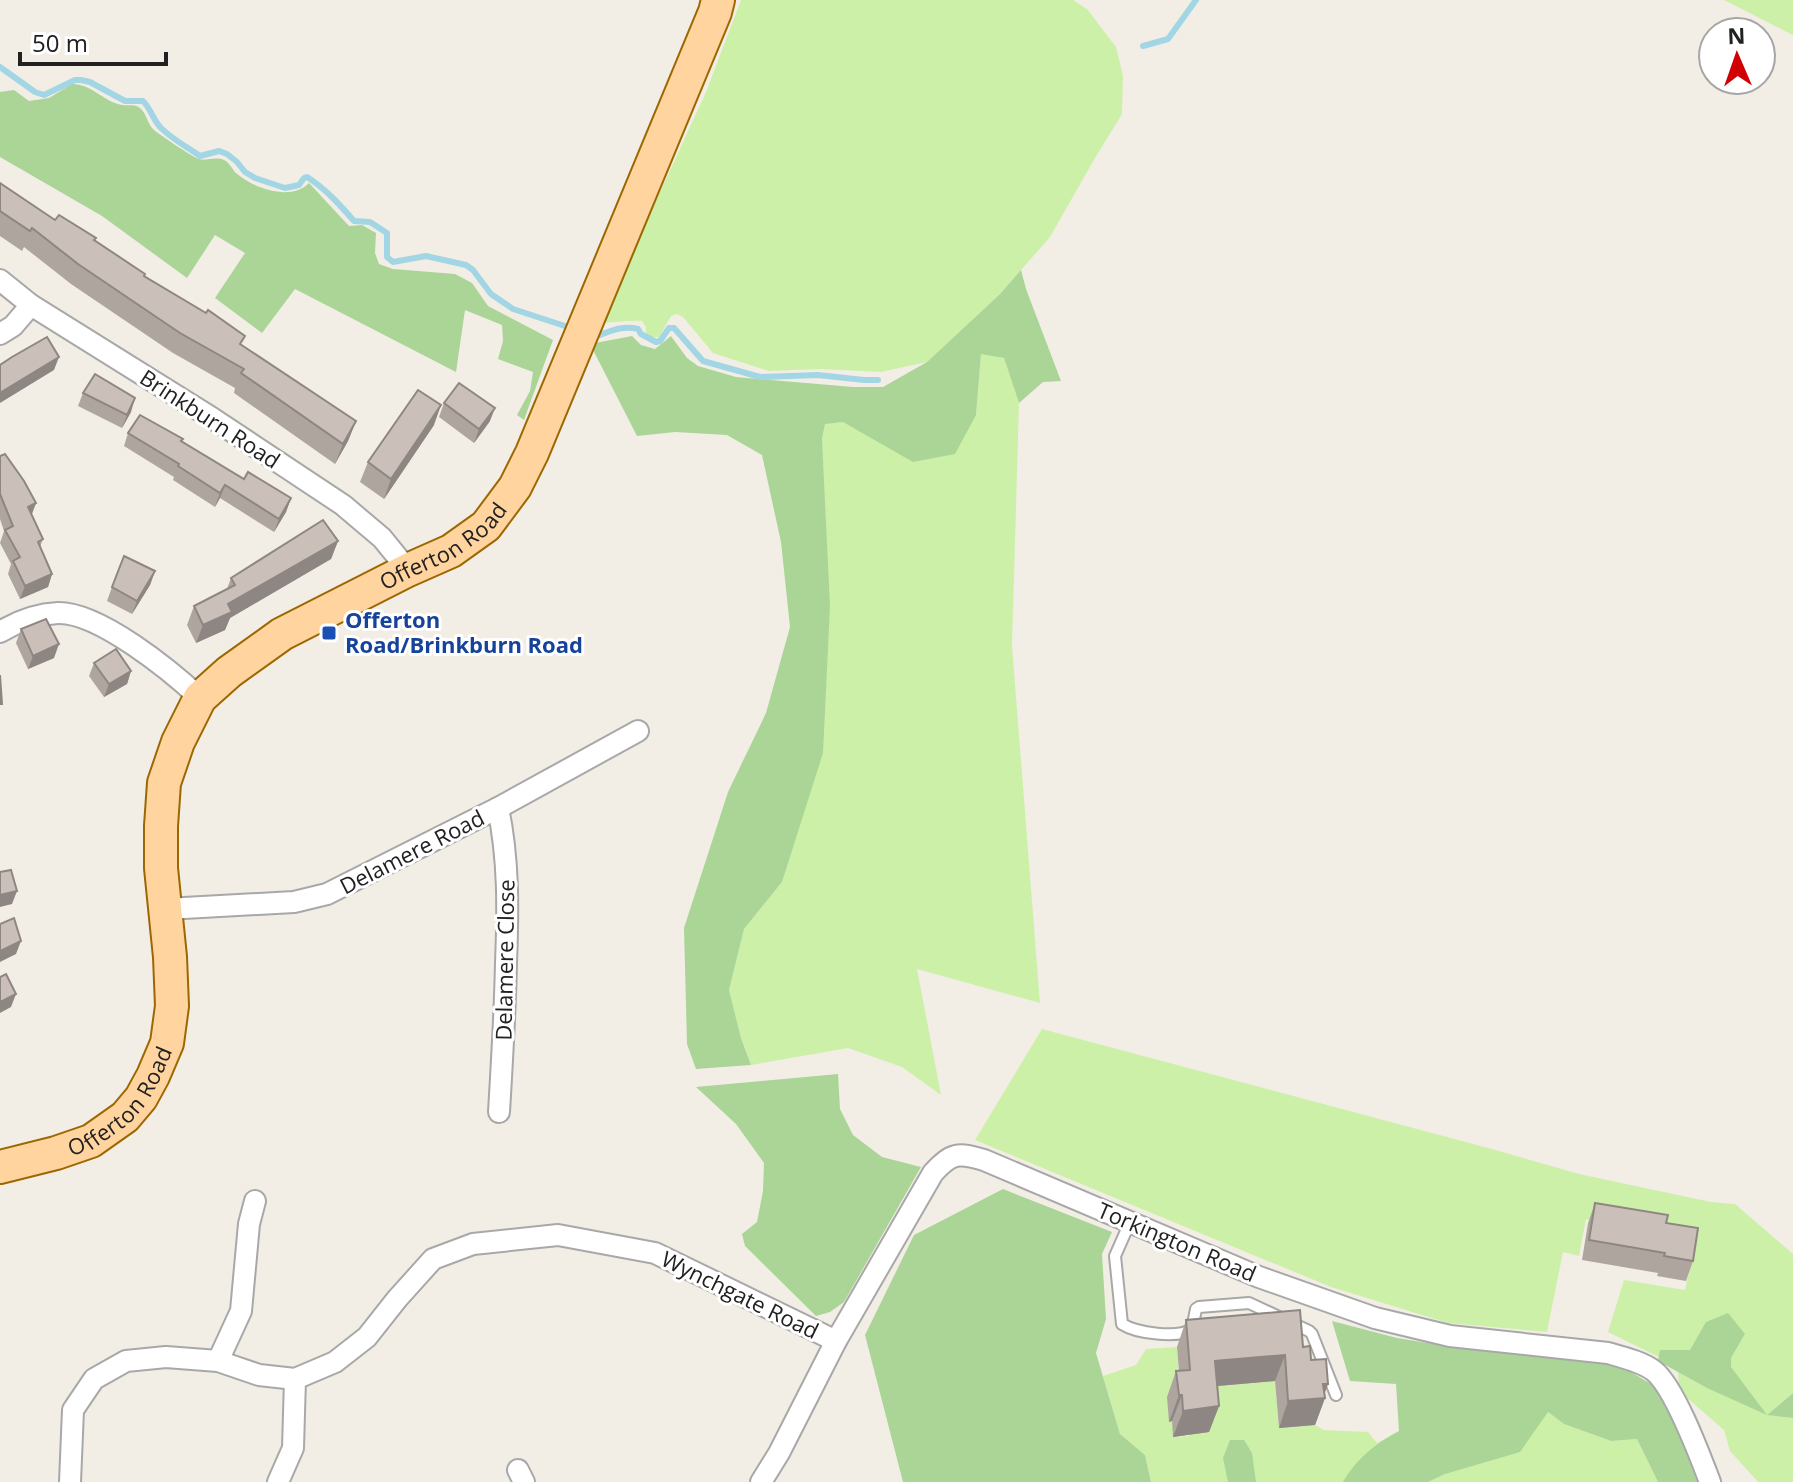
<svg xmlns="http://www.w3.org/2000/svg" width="1793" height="1482" viewBox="0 0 1793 1482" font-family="'Open Sans',sans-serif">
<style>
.grass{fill:#cdf0a8}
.forest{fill:#aad597}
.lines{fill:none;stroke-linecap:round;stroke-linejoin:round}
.stream{stroke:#a3d6e4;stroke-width:6}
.lane-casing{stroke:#a8a8a8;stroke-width:14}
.street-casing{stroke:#a8a8a8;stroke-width:24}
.primary-casing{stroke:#9d6700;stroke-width:36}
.lane{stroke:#fff;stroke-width:10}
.street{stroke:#fff;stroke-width:20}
.primary{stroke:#ffd49e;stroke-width:32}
.wall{fill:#afa59f}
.shaded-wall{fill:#8e8682}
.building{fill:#cbc0b9;stroke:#8e8682;stroke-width:2}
.transit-dot{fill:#1a4fb4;stroke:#fff;stroke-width:3}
.labels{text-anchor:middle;stroke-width:6;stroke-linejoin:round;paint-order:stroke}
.street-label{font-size:22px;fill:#212121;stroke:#fff}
.transit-label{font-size:22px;font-weight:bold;fill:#164399;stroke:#fff;text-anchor:start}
</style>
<rect width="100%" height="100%" fill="#f2eee6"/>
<g class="grass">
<path d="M741 0H1073L1087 9 1116 47 1123 76 1122 114 1095 158 1050 237 1000 294 927 362 881 372 820 369 769 371 713 353 683 317 677 314 671 316 659 337H651L646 334V327L642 321C628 320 615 323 600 323L706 92Z"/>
<polygon points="1724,0 1793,0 1793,35"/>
<polygon points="981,353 1004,358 1019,403 1012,646 1040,1003 917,969 941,1095 902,1067 848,1048 751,1065 741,1038 729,990 744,929 782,882 822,439 825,423 843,422 877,440 976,415"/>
<polygon points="1042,1029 1492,1149 1579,1174 1711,1202 1735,1204 1793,1254 1793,1393 1768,1414 1793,1418 1793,1482 1758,1482 1730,1451 1724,1430 1679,1391 1678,1372 1707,1388 1731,1367 1731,1358 1745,1334 1681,1368 1608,1332 1624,1280 1685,1290 1694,1246 1687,1236 1586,1219 1579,1256 1563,1252 1547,1332 1448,1323 1331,1287 975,1140"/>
<polygon points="1177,1347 1181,1396 1169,1422 1172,1421 1174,1437 1189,1436 1206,1387 1275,1381 1279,1428 1315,1425 1324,1430 1368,1432 1377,1443 1399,1431 1380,1482 1151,1482 1145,1455 1120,1434 1103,1376 1136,1365 1146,1349"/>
<polygon points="1548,1412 1564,1424 1611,1441 1637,1439 1658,1482 1428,1482 1445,1474"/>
</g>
<g class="forest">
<path d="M72 84C92 84 104 102 122 105 129 106 135 104 140 108 147 114 147 123 153 129 157 133 194 158 199 159 207 161 216 156 224 160 229 162 232 169 236 173 253 188 291 202 309 183L349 226 362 225 376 233 375 253 379 264 393 269 455 274 472 283 488 306 553 340 524 420 517 415 530 391 533 372 498 359 503 341 502 325 465 310 456 372 295 289 262 333 215 298 245 253 215 235 187 278 102 216 0 157V92L14 90 29 101 49 98Z"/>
<polygon points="1021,270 1026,289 1061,381 1043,382 1019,403 1004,358 981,354 976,415 955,454 913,462 843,422 825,424 822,439 830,606 823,753 782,882 744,929 729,990 741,1038 751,1065 696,1069 687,1044 684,928 728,792 766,713 790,627 781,542 762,455 727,435 675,432 637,436 590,344 632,336 641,345 655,349 671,336 687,358 698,366 736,377 853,387 883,387 927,362 1000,294"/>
<polygon points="838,1074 840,1109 853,1135 882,1157 921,1167 844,1302 830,1312 816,1316 745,1246 742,1234 757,1222 763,1191 764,1163 736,1124 696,1087"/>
<polygon points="1003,1189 1112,1232 1102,1254 1106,1319 1096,1353 1120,1434 1145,1455 1151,1482 903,1482 865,1335 914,1235"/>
<polygon points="1728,1313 1745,1334 1731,1358 1731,1367 1767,1415 1793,1393 1793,1418 1767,1415 1707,1388 1658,1361 1660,1350 1690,1350 1706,1322"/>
<path d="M1332 1321 1397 1338 1459 1348 1587 1358 1616 1363 1661 1390 1699 1482H1658L1637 1439 1611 1441 1564 1424 1548 1412 1520 1452 1445 1474 1428 1482H1343C1357 1458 1375 1444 1399 1431L1396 1384 1350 1381Z"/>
<polygon points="1230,1440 1244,1440 1252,1453 1256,1482 1228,1482 1223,1458"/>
</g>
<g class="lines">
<g class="stream">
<polyline points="1143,46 1168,39 1196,0"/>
<path d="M0 67 35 92 44 95 75 80H81L90 82 125 101H143C151 109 153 120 161 128 172 139 187 147 200 156L219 151 227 154 237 162 245 172 255 178 285 188 299 185 304 178 307 177C326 189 340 205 354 221L370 222 387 233V257L393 262 426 256 466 265 473 270 491 294 513 309 571 328"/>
<path d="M593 335 597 336C611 331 623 325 638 329L641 334 656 342 660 341 669 328H674L703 361 760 377 818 375 864 380H878"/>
</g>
<defs>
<path id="lane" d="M1130 1222 1115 1256 1122 1324C1136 1333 1178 1339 1192 1329L1196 1309 1199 1307 1249 1303 1309 1331 1312 1334 1336 1395"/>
<g id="street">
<polyline points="0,280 31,305 212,418 343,505 382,538 408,570"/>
<polyline points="0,334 13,326 31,305"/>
<path d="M0 632C18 621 36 614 58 613 99 612 171 671 200 698"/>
<path d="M498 808C509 860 508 911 506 963 505 1013 502 1062 499 1112"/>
<polyline points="166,909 294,902 327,894 498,808 638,731"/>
<polyline points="218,1361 241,1311 249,1224 255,1201"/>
<polyline points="518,1470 524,1482"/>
<polyline points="70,1482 73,1410 94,1379 126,1361 166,1357 218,1361 259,1375 295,1379 335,1362 367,1337 397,1299 433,1259 473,1244 558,1235 655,1253 836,1341"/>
<polyline points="278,1482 293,1448 295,1379"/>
<path d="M761 1482 779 1453 836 1341 933 1173C951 1153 958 1152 984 1160L1259 1277 1375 1318 1450 1336 1608 1353C1622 1357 1643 1362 1654 1371 1675 1388 1700 1456 1710 1482"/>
</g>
<g id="primary">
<path id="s1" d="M0 1167 56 1153 91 1141 125 1117 141 1098 153 1076 167 1043 172 1006 170 957 161 868V826L164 783 178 742 200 698 229 672 282 634 408 570 451 551 486 526 515 487 532 453 715 12 718 0"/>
</g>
</defs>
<use href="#lane" class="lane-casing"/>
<use href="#street" class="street-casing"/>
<use href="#primary" class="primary-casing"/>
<use href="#lane" class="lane"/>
<use href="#street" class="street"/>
<use href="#primary" class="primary"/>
</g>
<g class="wall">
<polygon points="0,183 55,220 95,241 242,345 356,421 348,441 335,464 234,393 235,388 173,353 71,284 24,247 22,251 0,236"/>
<polygon points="83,393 131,412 122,428 78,406"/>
<polygon points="444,403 490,421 474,443 439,417"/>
<polygon points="434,425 384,499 360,482 368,462"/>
<polygon points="128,433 182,442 244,479 291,498 286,512 274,532 220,498 215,507 173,480 174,477 124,446"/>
<polygon points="0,456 36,503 32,514 43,539 40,547 52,574 48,587 20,599 8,574 11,564 0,543 4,531 0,519"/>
<polygon points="338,541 331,559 230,618 225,630 196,643 187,625 194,606 227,589 231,578"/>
<polygon points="155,571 150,585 132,614 107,601 112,587"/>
<polygon points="21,629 54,658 28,669 16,643"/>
<polygon points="94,663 131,671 127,684 104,697 89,676"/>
<polygon points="1595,1203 1666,1223 1693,1261 1686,1281 1657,1276 1658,1273 1582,1260 1588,1223"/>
<polygon points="1186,1320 1303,1347 1328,1384 1324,1394 1325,1398 1315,1425 1279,1428 1275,1381 1217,1386 1219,1406 1209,1432 1173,1437 1172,1421 1169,1422 1167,1397 1176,1371 1179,1371 1177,1347"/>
</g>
<g class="shaded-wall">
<polygon points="59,357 54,370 0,403 0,393"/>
<polygon points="135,398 131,412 122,428 127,415"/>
<polygon points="441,405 434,425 384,499 391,479"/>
<polygon points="495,408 490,421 474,443 479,429"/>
<polygon points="356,421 348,441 335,464 343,444"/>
<polygon points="225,485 220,498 215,507 220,493"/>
<polygon points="291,498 286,512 274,532 279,519"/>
<polygon points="36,503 31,516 28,507"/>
<polygon points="338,541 331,559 230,618 225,630 196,643 203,625 228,604"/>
<polygon points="155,571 150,585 132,614 137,601"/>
<polygon points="52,574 48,587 20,599 25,586"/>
<polygon points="59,644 54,658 28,669 33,656"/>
<polygon points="131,671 127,684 104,697 109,684"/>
<polygon points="17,891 12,904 0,907 0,895"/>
<polygon points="21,941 16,954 0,962 0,951"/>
<polygon points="16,994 11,1007 0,1013 0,1002"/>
<polygon points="1285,1355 1275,1381 1206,1387 1215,1361"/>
<polygon points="1323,1384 1328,1384 1323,1398 1325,1398 1315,1425 1279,1428 1288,1401"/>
<polygon points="1179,1395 1182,1395 1172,1421 1169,1422"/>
<polygon points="1219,1406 1209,1432 1173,1437 1183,1411"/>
</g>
<g class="building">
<polygon points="0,183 55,220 59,215 96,238 94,240 145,274 144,276 206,313 208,310 245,336 240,344 356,421 343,444 241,373 244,369 180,333 78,264 32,228 30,231 0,211"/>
<polygon points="47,337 59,357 0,393 0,365 12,357"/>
<polygon points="95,374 135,398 127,415 83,393"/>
<polygon points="459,383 495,408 479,429 444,403"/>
<polygon points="418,390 441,405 391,479 368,462"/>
<polygon points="140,415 183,439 181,441 244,479 248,472 291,498 279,519 225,485 220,493 178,466 179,464 128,433"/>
<polygon points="5,454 24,481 36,503 28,507 43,539 38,542 52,574 25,586 13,561 20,557 5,530 13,526 0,494 0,456"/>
<polygon points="323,520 338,541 228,604 232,612 203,625 194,606 235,585 231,578"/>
<polygon points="124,556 155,571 137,601 112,587"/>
<polygon points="46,619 59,644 33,656 21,629"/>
<polygon points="116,649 131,671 109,684 94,663"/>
<polygon points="0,675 2,704 0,704"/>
<polygon points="11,870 17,891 0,895 0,872"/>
<polygon points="14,918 21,941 0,951 0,924"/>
<polygon points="6,974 16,994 0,1002 0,977"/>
<polygon points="1595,1203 1668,1215 1666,1223 1698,1228 1693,1261 1664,1256 1665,1253 1589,1240"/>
<polygon points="1300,1310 1303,1347 1310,1346 1311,1360 1326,1359 1328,1384 1323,1384 1325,1398 1288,1401 1285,1355 1215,1361 1219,1406 1183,1411 1182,1395 1179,1395 1176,1371 1190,1370 1186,1320"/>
</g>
<rect class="transit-dot" x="321" y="625" width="16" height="16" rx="4"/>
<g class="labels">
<g class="street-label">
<text transform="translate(210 419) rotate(33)" y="8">Brinkburn Road</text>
<text dy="8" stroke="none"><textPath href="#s1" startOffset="864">Offerton Road</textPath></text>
<text transform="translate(412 852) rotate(-27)" y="8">Delamere Road</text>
<text transform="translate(505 960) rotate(-89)" y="8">Delamere Close</text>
<text dy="8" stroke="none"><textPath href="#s1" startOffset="144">Offerton Road</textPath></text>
<text transform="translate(1177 1242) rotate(23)" y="8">Torkington Road</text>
<text transform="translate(740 1295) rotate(26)" y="8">Wynchgate Road</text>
</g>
<g class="transit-label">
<text x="345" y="628">Offerton<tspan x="345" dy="25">Road/Brinkburn Road</tspan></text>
</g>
</g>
<g transform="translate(1737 56) rotate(358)"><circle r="38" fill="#ffffff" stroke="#a6a6a6" stroke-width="2"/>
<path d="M0-6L14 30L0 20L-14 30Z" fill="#d10003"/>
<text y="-12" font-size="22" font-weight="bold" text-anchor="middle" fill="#212121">N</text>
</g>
<path d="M20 52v12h146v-12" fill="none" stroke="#212121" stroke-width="4"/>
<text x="32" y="52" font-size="24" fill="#212121" stroke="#ffffff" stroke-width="6" paint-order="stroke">50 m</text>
</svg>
